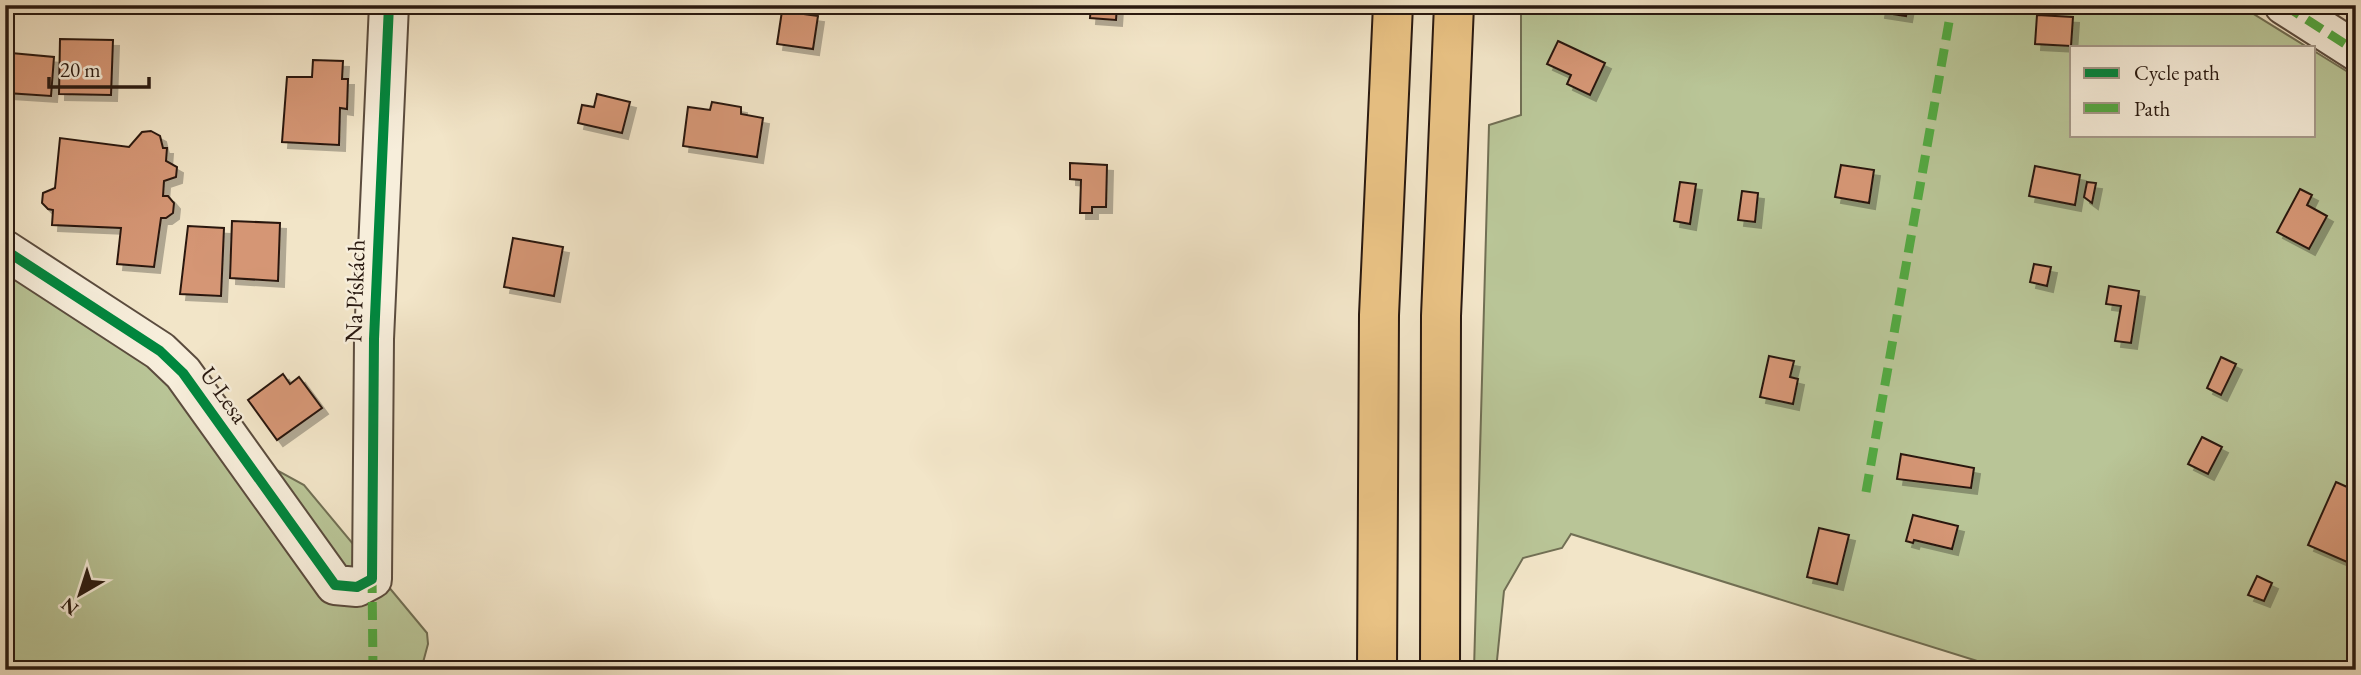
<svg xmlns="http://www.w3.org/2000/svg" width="2361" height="675" viewBox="0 0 2361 675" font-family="'EB Garamond',serif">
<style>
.green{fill:#b9c597;stroke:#716f54;stroke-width:2}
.building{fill:#d59675;stroke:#291910;stroke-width:2;filter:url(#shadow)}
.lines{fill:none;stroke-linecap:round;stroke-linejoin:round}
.minor-casing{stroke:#5b4c3e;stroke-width:42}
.motorway-casing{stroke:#291910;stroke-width:42}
.minor{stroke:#f7eedb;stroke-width:38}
.motorway{stroke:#e9c284;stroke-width:38}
.quiet{stroke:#53a942;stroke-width:9;stroke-dasharray:18 9;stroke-linecap:butt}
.cycleway-casing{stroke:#f7eedb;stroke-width:15}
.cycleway{stroke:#00873e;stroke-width:10}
.labels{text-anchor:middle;stroke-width:5;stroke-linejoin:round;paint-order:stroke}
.street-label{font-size:24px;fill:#291910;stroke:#f7eedb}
</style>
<defs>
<filter id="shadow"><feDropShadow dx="6" dy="6" stdDeviation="0" flood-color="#0004"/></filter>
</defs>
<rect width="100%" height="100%" fill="#f2e5c8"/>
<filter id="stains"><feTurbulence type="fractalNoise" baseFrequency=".00286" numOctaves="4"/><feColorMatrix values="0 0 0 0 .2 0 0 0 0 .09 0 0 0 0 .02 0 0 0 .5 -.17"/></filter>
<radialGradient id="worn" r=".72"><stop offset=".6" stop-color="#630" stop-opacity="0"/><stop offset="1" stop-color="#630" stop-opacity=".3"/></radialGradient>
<g class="green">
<polygon points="1521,5 2239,5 2307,47 2072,47 2072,135 2314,135 2314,51 2356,77 2356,670 2006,670 1571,534 1562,548 1523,558 1504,591 1496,670 1474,670 1489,125 1521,115"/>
<polygon points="5,239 169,372 220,439 304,485 427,633 428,644 421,670 5,670"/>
</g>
<g class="building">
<polygon points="1091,5 1117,5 1116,20 1090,18"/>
<polygon points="1880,5 1908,5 1906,16 1879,12"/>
<polygon points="782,11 818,16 813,49 777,44"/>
<polygon points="2037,15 2073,17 2071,46 2035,44"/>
<polygon points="60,39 113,40 111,95 59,94"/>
<polygon points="1558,41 1605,63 1590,95 1567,84 1571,75 1547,64"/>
<polygon points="5,51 11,52 8,93 5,93"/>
<polygon points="11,53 54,57 51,96 7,93"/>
<polygon points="313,60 343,61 342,79 348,79 347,109 340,108 339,145 282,142 287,77 312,77"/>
<polygon points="597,94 630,102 622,133 578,123 582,105 594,107"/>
<polygon points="712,102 741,107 741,114 763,118 757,157 683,146 688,107 710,110"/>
<polygon points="151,131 160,136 163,148 167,148 166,161 177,167 176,177 164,181 163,196 168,196 174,203 173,213 166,218 161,218 154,267 117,264 121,228 52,225 53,210 48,209 42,203 43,193 55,188 60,138 129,147 142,132"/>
<polygon points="1070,163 1107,165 1106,207 1092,207 1092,213 1080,213 1081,180 1070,179"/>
<polygon points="1841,165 1874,170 1869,203 1835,197"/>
<polygon points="2035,166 2080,175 2075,205 2029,196"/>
<polygon points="1680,182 1696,184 1690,224 1674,221"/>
<polygon points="2087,182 2096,183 2092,203 2084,197"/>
<polygon points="2300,189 2312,195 2307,205 2327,216 2309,249 2277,232"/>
<polygon points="1742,191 1758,193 1755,222 1738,220"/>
<polygon points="232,221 280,223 278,281 230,278"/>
<polygon points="188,226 224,228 221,296 180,294"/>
<polygon points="513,238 563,247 554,296 504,287"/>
<polygon points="2034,264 2051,267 2047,286 2030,282"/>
<polygon points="2109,286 2139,291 2131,343 2115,341 2121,306 2106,304"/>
<polygon points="1769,356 1794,361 1790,377 1798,379 1793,404 1760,397"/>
<polygon points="2221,357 2236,364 2221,395 2207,388"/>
<polygon points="283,374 290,384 299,377 322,408 277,440 248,400"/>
<polygon points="2202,437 2222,447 2208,474 2188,464"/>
<polygon points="1901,454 1974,468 1971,488 1897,479"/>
<polygon points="2336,482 2356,491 2354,565 2308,545"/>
<polygon points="1913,515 1958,526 1952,549 1914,540 1913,543 1906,541"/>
<polygon points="1819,528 1849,535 1837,584 1807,577"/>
<polygon points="2257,576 2272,583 2264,601 2248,595"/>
</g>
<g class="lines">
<defs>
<g id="minor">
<polyline points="2284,5 2356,51"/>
<polyline points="5,250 160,351 183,373 335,585 357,587 372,579 374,339 389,5"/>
</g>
<g id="motorway">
<polyline points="1377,670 1379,315 1393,5"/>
<polyline points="1440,670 1441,316 1454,5"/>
</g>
</defs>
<use href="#minor" class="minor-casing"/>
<use href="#motorway" class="motorway-casing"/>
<use href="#minor" class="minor"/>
<use href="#motorway" class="motorway"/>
<g class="quiet">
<polyline points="2284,5 2356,51"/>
<polyline points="1866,492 1952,5"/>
<polyline points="372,575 373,670"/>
</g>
<defs>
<polyline id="cycleway" points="5,250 160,351 183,373 335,585 357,587 372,579 374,339 389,5"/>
</defs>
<use href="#cycleway" class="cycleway-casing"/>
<use href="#cycleway" class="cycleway"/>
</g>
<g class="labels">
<g class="street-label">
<text transform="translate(355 291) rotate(-88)" y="8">Na Pískách</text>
<text transform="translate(224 395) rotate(54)" y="8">U Lesa</text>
</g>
</g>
<rect width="2361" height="675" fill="none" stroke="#f2e5c8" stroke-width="28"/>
<rect x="7" y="7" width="2347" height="661" fill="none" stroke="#291910" stroke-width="3.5"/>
<rect x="14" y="14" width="2333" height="647" fill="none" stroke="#291910" stroke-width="2"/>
<rect x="2070" y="46" width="245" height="91" fill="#f7eedb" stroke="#a5998a" stroke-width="2"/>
<rect x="2084" y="68" width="35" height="10" fill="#00873e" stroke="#a5998a" stroke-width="2"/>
<text x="2134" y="80" font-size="21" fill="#291910">Cycle path</text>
<rect x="2084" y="103" width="35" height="10" fill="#53a942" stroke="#a5998a" stroke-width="2"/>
<text x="2134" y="116" font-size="21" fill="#291910">Path</text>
<g transform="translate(80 594) rotate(219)" stroke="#f7eedb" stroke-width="5" paint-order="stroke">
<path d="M0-5L12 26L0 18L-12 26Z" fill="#291910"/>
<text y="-10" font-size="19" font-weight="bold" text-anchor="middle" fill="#291910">N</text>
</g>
<path d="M49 77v10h100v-10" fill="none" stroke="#291910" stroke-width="3.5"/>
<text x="60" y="77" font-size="21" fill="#291910" stroke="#f7eedb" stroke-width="5" paint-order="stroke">20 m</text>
<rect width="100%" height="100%" filter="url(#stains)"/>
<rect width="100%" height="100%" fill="url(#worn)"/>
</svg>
